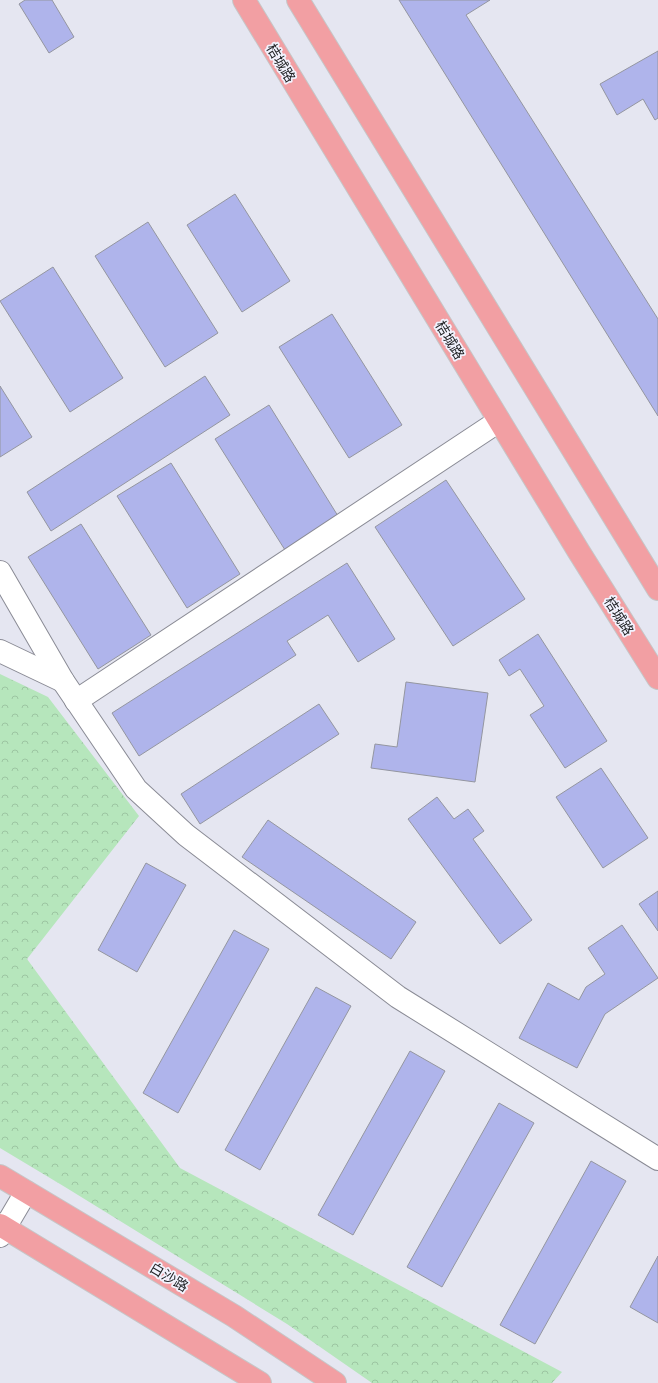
<svg xmlns="http://www.w3.org/2000/svg" width="658" height="1383" viewBox="0 0 658 1383" font-family="Cabin,'Noto Sans SC',sans-serif">
<style>
.forest{fill:url(#forest-crowns)}
.building{fill:#afb4eb;stroke:#9496a0}
.lines{fill:none;stroke-linecap:round;stroke-linejoin:round}
.minor-casing{stroke:#8a8b95;stroke-width:24}
.major-casing{stroke:#c6c6c7;stroke-width:24}
.minor{stroke:#fff;stroke-width:22}
.major{stroke:#f29fa3;stroke-width:22}
.labels{text-anchor:middle;stroke-width:3.5;stroke-linejoin:round;paint-order:stroke}
.street-label{font-size:14px;fill:#242528;stroke:#f2f3fe}
</style>
<defs>
<pattern id="forest-crowns" width="20" height="18" patternUnits="userSpaceOnUse"><rect width="20" height="18" fill="#b6e6bc"/><path d="M2 6a3 3 0 1 1 6 0M12 15a3 3 0 1 1 6 0" fill="none" stroke="#9cc5a2"/></pattern>
</defs>
<rect width="100%" height="100%" fill="#e5e6f1"/>
<polygon class="forest" points="0,674 48,697 139,816 27,959 180,1168 562,1372 552,1383 372,1383 287,1324 65,1187 0,1148"/>
<g class="building">
<polygon points="25,0 52,0 74,37 49,53 19,4"/>
<polygon points="399,0 490,0 466,15 658,319 658,416"/>
<polygon points="658,51 658,118 655,120 643,99 617,115 600,84"/>
<polygon points="235,194 290,281 242,312 187,225"/>
<polygon points="148,222 218,333 165,367 95,256"/>
<polygon points="53,267 123,378 70,412 0,301"/>
<polygon points="332,314 402,425 349,458 279,347"/>
<polygon points="205,376 230,415 51,531 27,492"/>
<polygon points="0,386 32,437 0,457"/>
<polygon points="269,405 338,516 285,550 215,439"/>
<polygon points="171,463 240,574 187,608 117,496"/>
<polygon points="446,480 525,599 453,646 375,527"/>
<polygon points="81,524 151,635 98,669 28,557"/>
<polygon points="347,563 395,639 358,662 328,615 287,641 296,655 139,756 112,713"/>
<polygon points="538,634 607,741 565,768 530,715 544,706 520,669 509,676 499,660"/>
<polygon points="406,682 488,693 475,782 371,768 375,744 397,747"/>
<polygon points="319,704 339,734 200,824 181,794"/>
<polygon points="601,768 648,838 603,868 556,797"/>
<polygon points="437,797 454,819 468,809 484,831 473,839 532,920 500,944 408,819"/>
<polygon points="268,820 416,922 391,959 242,857"/>
<polygon points="146,863 186,885 137,972 98,950"/>
<polygon points="658,891 658,931 639,904"/>
<polygon points="622,925 658,978 605,1014 577,1068 519,1038 548,983 579,1000 586,987 605,974 588,948"/>
<polygon points="234,930 269,949 178,1113 143,1093"/>
<polygon points="316,987 351,1006 260,1170 225,1150"/>
<polygon points="410,1051 445,1071 353,1235 318,1215"/>
<polygon points="499,1103 534,1123 442,1287 407,1267"/>
<polygon points="591,1161 626,1181 535,1344 500,1325"/>
<polygon points="658,1256 658,1323 630,1307"/>
</g>
<g class="lines">
<defs>
<g id="minor">
<polyline points="0,572 63,681 136,789 186,835 398,997 658,1159"/>
<polyline points="0,651 63,681"/>
<polyline points="76,701 499,421"/>
<polyline points="0,1236 26,1192"/>
</g>
<g id="major">
<polyline points="244,0 579,552 658,678"/>
<polyline points="298,0 658,589"/>
<polyline points="0,1176 234,1316 335,1383"/>
<polyline points="0,1225 260,1383"/>
</g>
</defs>
<use href="#minor" class="minor-casing"/>
<use href="#major" class="major-casing"/>
<use href="#minor" class="minor"/>
<use href="#major" class="major"/>
</g>
<g class="labels">
<g class="street-label">
<text transform="translate(281 63) rotate(59)" y="5">桔城路</text>
<text transform="translate(450 340) rotate(59)" y="5">桔城路</text>
<text transform="translate(619 616) rotate(58)" y="5">桔城路</text>
<text transform="translate(169 1277) rotate(31)" y="5">白沙路</text>
</g>
</g>
</svg>
